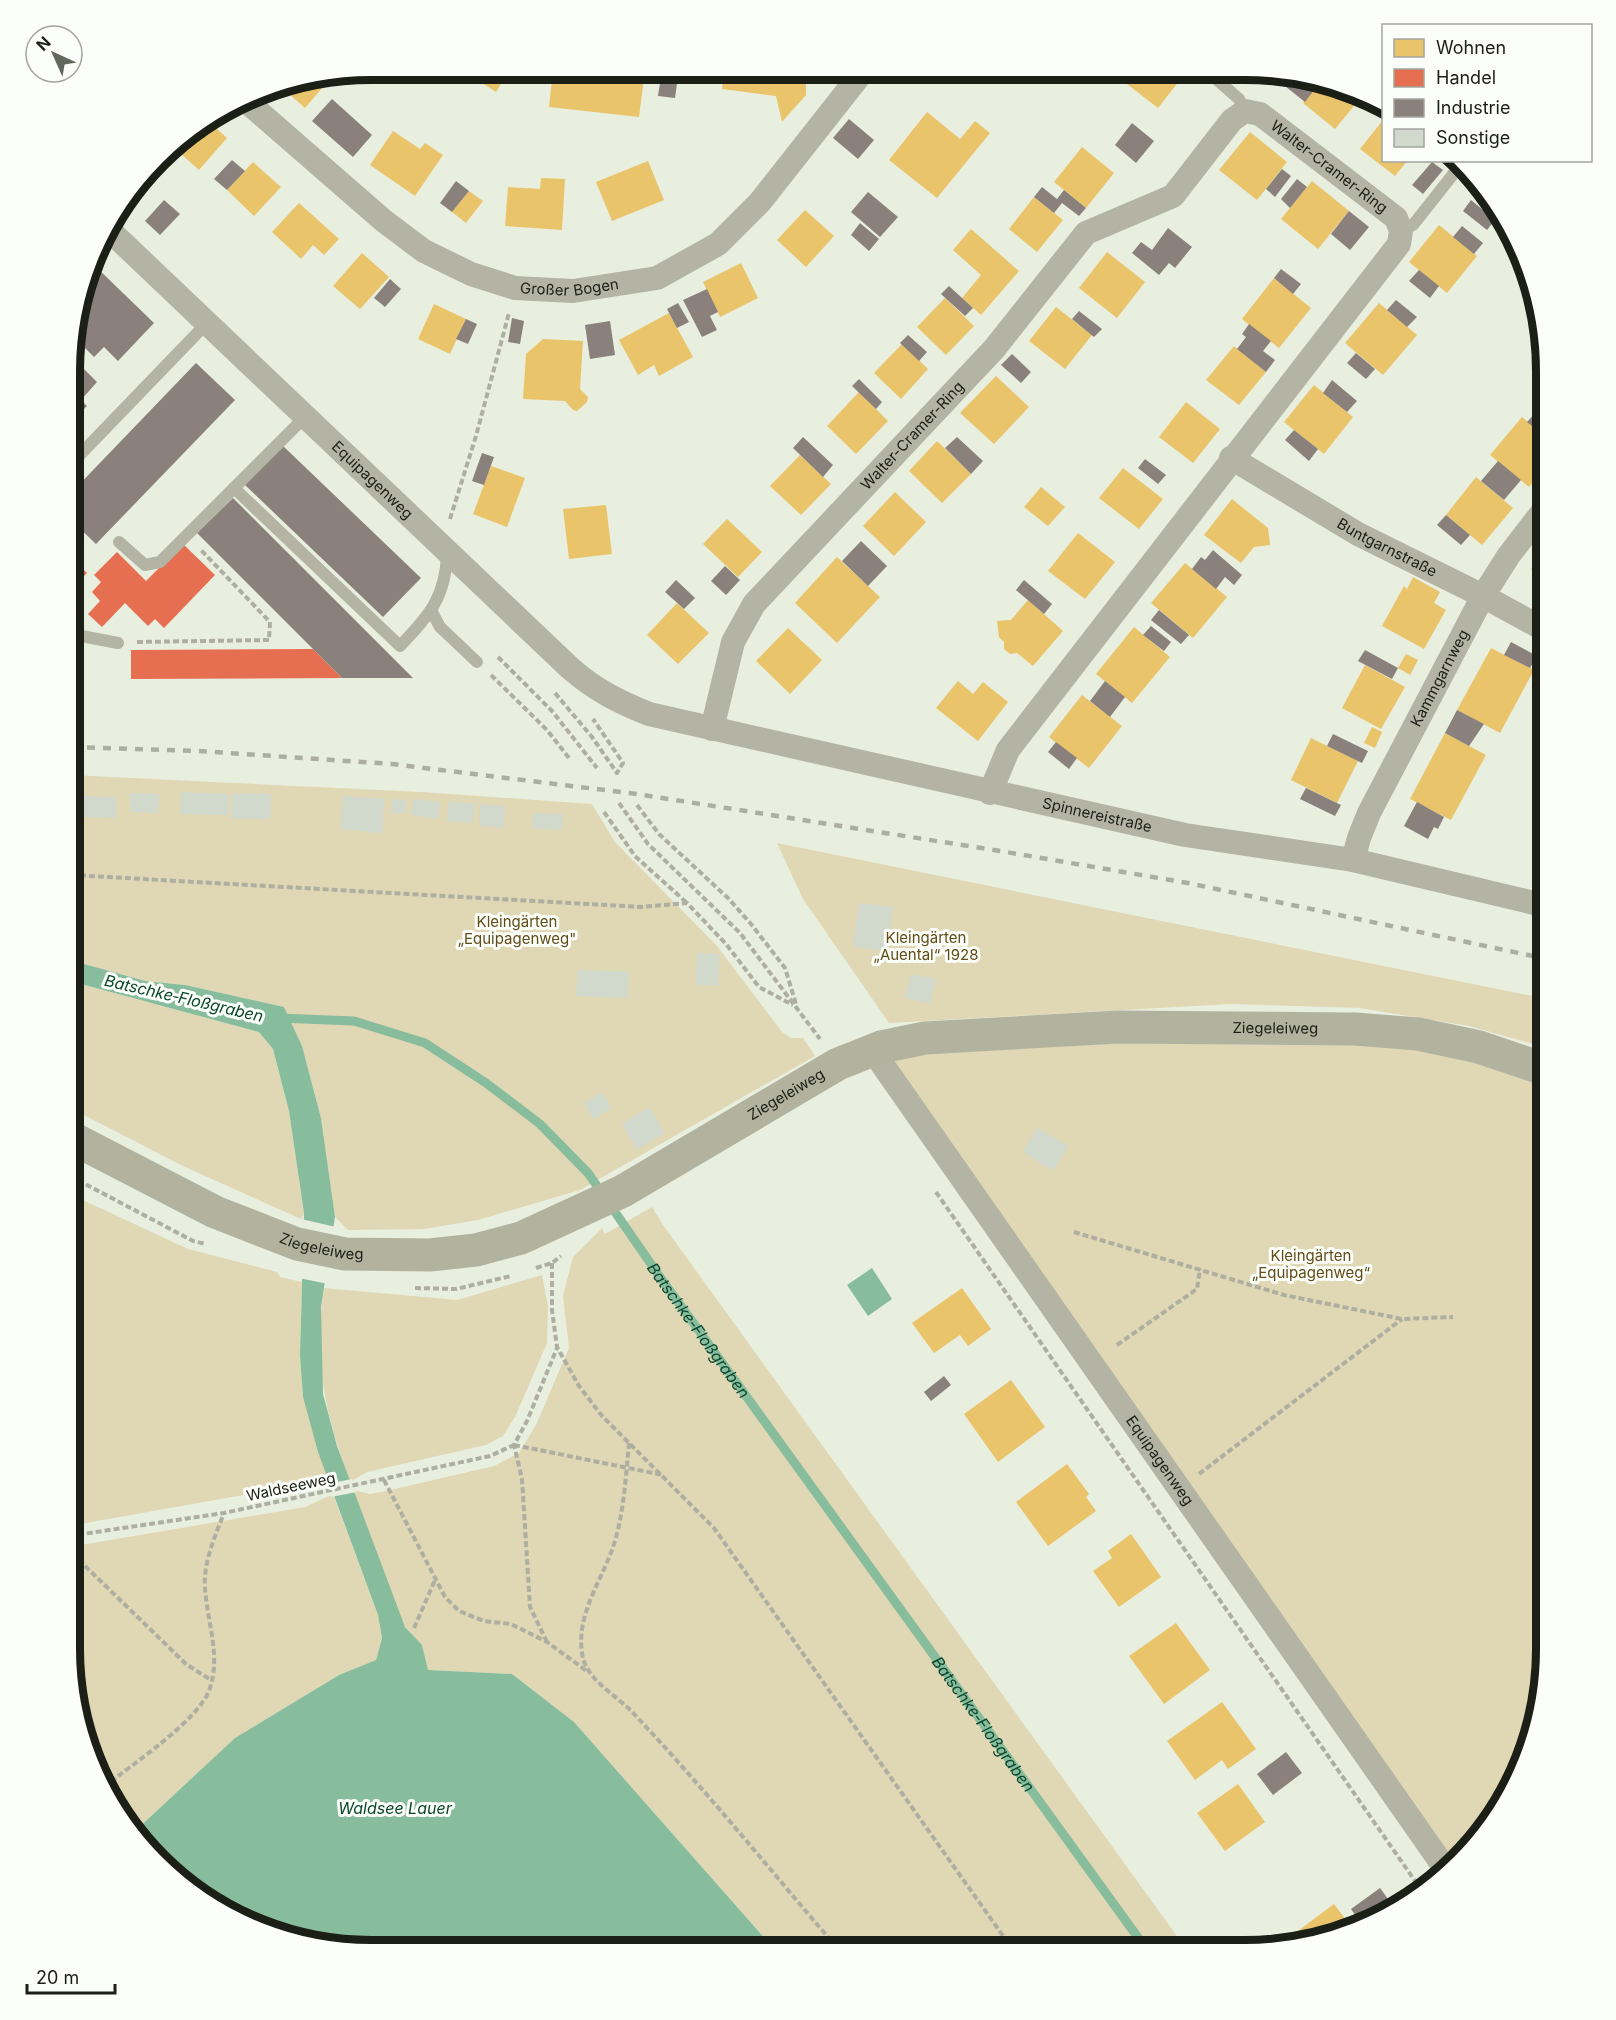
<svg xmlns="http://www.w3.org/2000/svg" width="1616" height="2020" viewBox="0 0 1616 2020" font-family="Inter,sans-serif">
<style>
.green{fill:#e0d7b5}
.water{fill:#87bc9d}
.pier{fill:#e9efdf}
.homes{fill:#e9c46a}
.shops{fill:#e76f51}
.industry{fill:#8a817c}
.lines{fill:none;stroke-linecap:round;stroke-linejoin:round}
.stream{stroke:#87bc9d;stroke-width:9}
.building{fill:#d1d8cc}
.path{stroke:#aeaea1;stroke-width:4;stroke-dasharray:6 3;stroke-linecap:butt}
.service{stroke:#b3b4a3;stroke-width:12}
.minor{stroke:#b3b4a3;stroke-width:24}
.secondary{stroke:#b2b39f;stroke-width:33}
.rail{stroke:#acaea0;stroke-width:4.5;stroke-dasharray:8 8;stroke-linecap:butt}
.labels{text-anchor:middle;stroke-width:6;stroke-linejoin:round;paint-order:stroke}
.street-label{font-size:15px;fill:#1b1f15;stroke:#fcfef9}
.park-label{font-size:15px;fill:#614d19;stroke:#fcfef9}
.water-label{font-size:16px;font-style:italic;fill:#09462d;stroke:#fcfef9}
.rim{fill:none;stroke:#1b1f15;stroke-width:8}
</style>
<rect width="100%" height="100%" fill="#e9efdf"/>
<g class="green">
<polygon points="71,775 421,792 592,804 615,842 717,946 782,1032 791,1038 803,1038 815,1056 580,1190 478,1220 424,1229 348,1230 335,1217 321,1118 302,1046 284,1007 185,985 145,981 70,960"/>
<polygon points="777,843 1547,999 1547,1048 1469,1026 1360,1008 1230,1004 889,1023 803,899"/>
<polygon points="70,981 259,1032 273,1049 289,1111 304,1213 301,1219 185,1167 70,1108"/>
<path d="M1291 1026 1547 1070 1546 1669C1541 1694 1539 1722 1531 1746 1518 1786 1481 1845 1447 1871L882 1064 898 1043Z"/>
<polygon points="70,1194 188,1249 277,1272 280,1277 302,1282 300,1355 303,1397 330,1486 300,1485 69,1526"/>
<polygon points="652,1207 663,1225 1187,1950 775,1950 574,1722 512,1674 428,1670 422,1645 405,1627 397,1609 353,1490 370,1494 386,1491 494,1466 519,1453 536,1425 569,1348 563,1296 573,1257 602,1228 605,1234"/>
<path d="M542 1275 548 1307 547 1343 516 1415 503 1436 486 1445 367 1472 350 1482C325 1413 313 1361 324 1288L457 1300Z"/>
<path d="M333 1494 378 1615 382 1638 376 1660 339 1675 235 1738 134 1832C126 1821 115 1810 109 1799 65 1716 69 1637 69 1547L305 1507Z"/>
</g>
<g class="water">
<polygon points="70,960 145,981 185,985 284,1007 302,1046 321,1118 335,1217 321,1307 323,1394 337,1446 405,1627 422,1645 428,1670 512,1674 574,1722 775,1950 351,1950 274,1935 203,1900 157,1862 134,1832 235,1738 339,1675 376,1660 382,1638 378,1615 318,1452 303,1397 300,1355 304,1213 289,1111 273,1049 259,1032 70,981"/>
<polygon points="872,1268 892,1299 868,1316 847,1285"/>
</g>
<g class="pier">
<polygon points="301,1219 336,1227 328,1284 299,1278"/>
<polygon points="352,1479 357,1492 331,1497 327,1484"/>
</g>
<g class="homes">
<polygon points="460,69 510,69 496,92"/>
<polygon points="553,70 645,70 639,117 549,107"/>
<polygon points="724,70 759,70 806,76 806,95 782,122 776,96 722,89"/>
<polygon points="1116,71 1187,71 1158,108 1114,74"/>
<polygon points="325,77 329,80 305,108 278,84"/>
<polygon points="1321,81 1363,95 1335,129 1303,103"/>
<polygon points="927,112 960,139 975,121 990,133 937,198 889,160"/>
<polygon points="1383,120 1383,160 1408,160 1395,176 1360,149"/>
<polygon points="209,122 227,138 199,170 171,145"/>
<polygon points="393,131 420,149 425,143 443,155 415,196 370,165"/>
<polygon points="1250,132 1287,162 1257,200 1219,170"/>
<polygon points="1082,147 1114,173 1086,208 1054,182"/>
<polygon points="648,161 664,200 612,221 596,182"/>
<polygon points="253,162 281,187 254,216 227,190"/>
<polygon points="1476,177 1503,215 1503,216 1468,188"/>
<polygon points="541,178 565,179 562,230 505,226 508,187 540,189"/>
<polygon points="1312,181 1349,211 1318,249 1281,219"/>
<polygon points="469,191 483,201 466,223 452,212"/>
<polygon points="1034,197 1063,220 1037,252 1009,229"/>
<polygon points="299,203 339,239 324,255 313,245 301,259 272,232"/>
<polygon points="805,210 834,236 806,267 777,240"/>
<polygon points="1439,225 1477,256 1447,293 1409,262"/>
<polygon points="971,229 1019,271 981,315 962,298 981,275 953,250"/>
<polygon points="1107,252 1145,282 1117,318 1079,288"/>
<polygon points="362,253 389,277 360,309 333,286"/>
<polygon points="741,263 758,298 720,317 703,282"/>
<polygon points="1274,278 1311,308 1279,348 1242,319"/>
<polygon points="945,298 974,326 946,355 917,327"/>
<polygon points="1379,303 1417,335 1383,375 1345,343"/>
<polygon points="434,304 466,319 450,354 418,339"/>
<polygon points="1056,307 1092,335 1065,369 1029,341"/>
<polygon points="669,313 693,357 659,376 654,365 638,375 619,340"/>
<polygon points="543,339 583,341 580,389 588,397 587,402 577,411 573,410 565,401 523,399 526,354"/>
<polygon points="902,344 928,369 901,399 874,373"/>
<polygon points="1234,346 1266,372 1239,405 1206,380"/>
<polygon points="996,376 1029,407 994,444 960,413"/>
<polygon points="1314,385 1353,417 1324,454 1284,422"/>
<polygon points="859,392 888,421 856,454 827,426"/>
<polygon points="1186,402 1220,429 1193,463 1159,437"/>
<polygon points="1522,417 1547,438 1547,465 1529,487 1490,455"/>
<polygon points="937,441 971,474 942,503 909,471"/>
<polygon points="800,455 831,484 801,515 770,486"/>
<polygon points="491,466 525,478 507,527 473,514"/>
<polygon points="1123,468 1163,499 1139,529 1099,498"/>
<polygon points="1476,477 1513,508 1482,545 1446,515"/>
<polygon points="1041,487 1065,507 1048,526 1024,507"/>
<polygon points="895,492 926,522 894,556 863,526"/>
<polygon points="1232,499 1268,528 1270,545 1254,547 1241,563 1204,535"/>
<polygon points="606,505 612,554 569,559 563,509"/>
<polygon points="727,519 762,552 738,577 703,544"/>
<polygon points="1078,533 1115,562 1085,599 1048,571"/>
<polygon points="1547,549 1547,581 1531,569"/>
<polygon points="837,557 880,597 837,643 795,603"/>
<polygon points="1185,563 1227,597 1193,638 1151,603"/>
<polygon points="1413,577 1440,592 1434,603 1446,610 1424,649 1382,626 1404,586 1407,589"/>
<polygon points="1028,600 1063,631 1033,666 1017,653 1010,654 1004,649 1004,642 999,637 997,621 1011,620"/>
<polygon points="677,603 709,633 678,664 647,635"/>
<polygon points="1134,627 1170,657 1132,703 1096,674"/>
<polygon points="788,628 822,660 790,694 756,661"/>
<polygon points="1491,648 1534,670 1500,733 1457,710"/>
<polygon points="1406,654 1418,660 1410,675 1398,668"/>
<polygon points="1365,665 1405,687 1381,729 1342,708"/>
<polygon points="958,681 973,694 983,682 1008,702 978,741 936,708"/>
<polygon points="1082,695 1122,726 1089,768 1049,737"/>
<polygon points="1372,727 1382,732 1375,748 1364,743"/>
<polygon points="1445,733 1486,755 1451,820 1410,799"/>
<polygon points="1311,738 1358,761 1337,803 1291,780"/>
<polygon points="962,1288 991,1329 968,1346 960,1335 934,1353 912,1323"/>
<polygon points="1011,1380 1045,1427 998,1462 964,1414"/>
<polygon points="1067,1464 1089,1494 1086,1497 1096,1511 1048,1546 1016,1502"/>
<polygon points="1131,1534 1161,1577 1119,1607 1093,1571 1112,1558 1108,1551"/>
<polygon points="1176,1623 1210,1670 1164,1704 1129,1656"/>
<polygon points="1222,1702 1256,1749 1228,1769 1222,1760 1195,1780 1167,1741"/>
<polygon points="1238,1784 1265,1822 1225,1851 1197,1813"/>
<polygon points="1334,1904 1353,1929 1324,1941 1297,1945 1291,1936"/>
</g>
<g class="shops">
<polygon points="183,544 215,575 164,628 155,619 148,626 125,603 102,627 88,614 100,601 92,592 101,582 94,575 117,552 146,581"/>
<polygon points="71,558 87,573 71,589"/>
<polygon points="313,649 342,678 131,679 131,650"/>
</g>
<g class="industry">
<polygon points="662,70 679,70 675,98 658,96"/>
<polygon points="1282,72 1285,72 1321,81 1305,102 1276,79"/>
<polygon points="332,99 372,135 353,157 312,121"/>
<polygon points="849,119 874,140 858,159 833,138"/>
<polygon points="1132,123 1154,141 1136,163 1115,145"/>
<polygon points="232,160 245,171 227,190 214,179"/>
<polygon points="1432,162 1443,170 1423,194 1412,185"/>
<polygon points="1282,169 1291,176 1275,197 1266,189"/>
<polygon points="1297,179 1307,187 1290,208 1281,199"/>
<polygon points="456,181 469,191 452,212 440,203"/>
<polygon points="1042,187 1057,199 1064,190 1086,208 1079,216 1062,203 1054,213 1034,197"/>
<polygon points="868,192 898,217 880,237 851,212"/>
<polygon points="164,200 180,214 160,235 145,221"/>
<polygon points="1471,200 1495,220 1487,230 1463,211"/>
<polygon points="1349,211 1369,227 1350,250 1331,234"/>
<polygon points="860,223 879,239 869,251 851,235"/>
<polygon points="1462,226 1483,243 1474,254 1453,237"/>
<polygon points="1168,228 1192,247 1175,268 1169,263 1159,275 1132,253 1141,242 1152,250"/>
<polygon points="94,265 154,323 118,361 104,347 94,357 75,338 85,327 76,318"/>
<polygon points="1281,269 1301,284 1293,294 1274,278"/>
<polygon points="1419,270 1439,286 1430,298 1409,281"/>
<polygon points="390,279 401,289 385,307 374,298"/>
<polygon points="949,286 973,308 965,316 941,294"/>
<polygon points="707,289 718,312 710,316 717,330 702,337 683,300"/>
<polygon points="1396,300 1417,317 1407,327 1387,310"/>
<polygon points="678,303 689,322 677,328 667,309"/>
<polygon points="1079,311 1102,329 1094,337 1072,319"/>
<polygon points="512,318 524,321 520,344 508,342"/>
<polygon points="466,319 477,324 468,344 456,339"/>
<polygon points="610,321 615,355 590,359 585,325"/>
<polygon points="1249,324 1271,341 1263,351 1275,360 1266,372 1237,349 1246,337 1242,334"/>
<polygon points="908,335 927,352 919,361 900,343"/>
<polygon points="1356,353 1375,369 1366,379 1347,363"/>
<polygon points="1012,354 1031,372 1021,383 1001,365"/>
<polygon points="196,363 235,400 96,544 71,520 71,493"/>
<polygon points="81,366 97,382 81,400 87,406 71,422 72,376"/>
<polygon points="859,379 882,402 876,409 852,386"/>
<polygon points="1332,380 1357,401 1347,412 1323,393"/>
<polygon points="1536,412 1547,421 1547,438 1527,422"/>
<polygon points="1294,430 1318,449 1309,461 1285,440"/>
<polygon points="803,437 833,465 823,477 793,448"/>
<polygon points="957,437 983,461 971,474 945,448"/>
<polygon points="282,445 421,578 383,617 244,484"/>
<polygon points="482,453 494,457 484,485 472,481"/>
<polygon points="1145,459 1166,475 1158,484 1138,468"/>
<polygon points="1498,461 1521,480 1504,500 1481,481"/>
<polygon points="233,498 413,678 342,678 197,533"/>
<polygon points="1446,515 1470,535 1461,545 1437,525"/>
<polygon points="861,541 887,566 868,586 842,561"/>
<polygon points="1213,550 1242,575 1234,585 1225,577 1216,589 1192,569 1201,557 1205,560"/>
<polygon points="725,566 740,580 726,595 711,581"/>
<polygon points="1544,579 1547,581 1547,601 1534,591"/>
<polygon points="676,580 695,598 684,609 665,592"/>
<polygon points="1024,580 1052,604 1044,614 1016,590"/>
<polygon points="1159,610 1189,635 1181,644 1151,620"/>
<polygon points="1151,626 1171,642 1164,651 1143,635"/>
<polygon points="1511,642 1537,656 1530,668 1504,655"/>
<polygon points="1365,650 1398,668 1392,679 1358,661"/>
<polygon points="1105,681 1125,697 1110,717 1090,701"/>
<polygon points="1457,710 1484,724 1469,746 1445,733"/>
<polygon points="1333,734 1368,751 1362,763 1327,746"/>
<polygon points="1056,742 1077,758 1069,769 1048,752"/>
<polygon points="1306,788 1341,805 1335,816 1300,799"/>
<polygon points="1417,802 1444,817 1438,829 1434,827 1428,839 1404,826"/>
<polygon points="944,1376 951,1385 931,1401 924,1392"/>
<polygon points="1286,1752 1302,1773 1273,1795 1257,1774"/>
<polygon points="1380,1888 1396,1910 1362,1925 1351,1909"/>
</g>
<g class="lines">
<path class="stream" id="s1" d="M278 1018 354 1021 425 1043 486 1083 540 1124 588 1173 660 1277 1147 1950"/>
</g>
<g class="building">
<polygon points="181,792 229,794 229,815 180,814"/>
<polygon points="130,793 159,794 158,813 130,812"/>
<polygon points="232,794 271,794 270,819 232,819"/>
<polygon points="81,796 116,797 116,818 81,817"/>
<polygon points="343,796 384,799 382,833 341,829"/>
<polygon points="76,798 77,817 71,818 71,799"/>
<polygon points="392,799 406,800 405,813 391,813"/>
<polygon points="413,799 440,802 438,819 411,815"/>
<polygon points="449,801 475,804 473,823 447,821"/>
<polygon points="480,804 505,806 504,828 479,826"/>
<polygon points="533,813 563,814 562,830 532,828"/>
<polygon points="859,903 893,907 887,951 853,947"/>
<polygon points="697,953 719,954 718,986 696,985"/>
<polygon points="578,970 629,972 628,998 576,996"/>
<polygon points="911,974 936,979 930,1004 905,998"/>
<polygon points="602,1092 611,1108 593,1119 584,1103"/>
<polygon points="649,1107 665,1133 637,1150 622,1124"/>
<polygon points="1037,1128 1068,1146 1053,1171 1023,1152"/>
</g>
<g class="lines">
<g class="path">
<polyline points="450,519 476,436 509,313"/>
<polyline points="137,642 269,640 270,622 201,550"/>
<polyline points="498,657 552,711 597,768"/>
<polyline points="491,675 547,730 569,758"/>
<polyline points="555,693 592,737 617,773 623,763 593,719"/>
<polyline points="619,803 648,844 740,933 820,1039"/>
<polyline points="637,805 659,834 729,899 751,924 785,968 796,1004"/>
<polyline points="604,812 635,856 687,903"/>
<polyline points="71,875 641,907 687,903 726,944 759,987 793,1005"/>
<polyline points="70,1176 193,1241 206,1244"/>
<polyline points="936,1192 1422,1891"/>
<polyline points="1074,1232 1284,1295 1402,1319 1453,1317"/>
<polyline points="552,1263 552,1310 557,1347 579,1386 602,1416 714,1528 1013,1950"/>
<polyline points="536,1268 552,1263 561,1256"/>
<polyline points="415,1288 456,1289 511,1276"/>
<polyline points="1117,1345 1197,1289 1200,1269"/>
<path d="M629 1443C626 1475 624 1510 615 1541 604 1578 576 1612 582 1653 585 1680 617 1695 634 1714 705 1789 771 1871 839 1950"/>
<polyline points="514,1445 663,1475"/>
<polyline points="1199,1474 1402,1319"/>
<polyline points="384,1480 445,1597 459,1611 484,1621 511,1624 547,1642 588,1672"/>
<polyline points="69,1536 224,1513 490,1456 514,1445"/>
<polyline points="69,1558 83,1564 186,1664 211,1680"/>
<polyline points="414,1628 435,1580"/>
<polyline points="547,1642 530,1607 522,1479 514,1445 527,1421 557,1348"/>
<path d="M104 1787C131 1765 200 1720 210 1688 221 1654 207 1622 205 1588 203 1563 215 1536 224 1513"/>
</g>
<g class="service">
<polyline points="1207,71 1239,99 1245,111"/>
<polyline points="1401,231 1413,225 1462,163"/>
<polyline points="71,464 207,323"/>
<path d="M234 488 400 646C429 616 446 597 447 553"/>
<polyline points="119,542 145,565 160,562 305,417"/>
<polyline points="431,610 440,627 477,662"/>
<polyline points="71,634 118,643"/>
</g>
<g class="minor">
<path id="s2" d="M246 101 384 221 424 251 471 274 515 288 573 291 657 278 718 244 760 202 864 70"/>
<path id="s3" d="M107 228 570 668C595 690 619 702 649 714L1185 835 1353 860 1547 906"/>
<path id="s4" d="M1231 458 1358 534 1483 596 1547 631"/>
<path id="s5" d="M712 729 733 642 754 604 994 349 1086 233 1173 196 1232 120 1245 111 1260 114 1396 218 1401 231 1399 244 1008 750 990 793"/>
<path id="s6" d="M1353 860 1359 838 1369 813 1483 596 1509 555 1547 506"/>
<path id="s7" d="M881 1047 882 1064 1447 1871"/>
</g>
<path class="secondary" id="s8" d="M70 1137 215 1212 297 1244 345 1254 430 1255 476 1250 521 1238 623 1191 838 1064 881 1047 925 1038 1118 1027 1355 1029 1418 1034 1479 1047 1547 1070"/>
<polyline class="rail" points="71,747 199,751 392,764 637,794 1000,851 1188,883 1547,959"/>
</g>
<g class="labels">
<g class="street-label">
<text dy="5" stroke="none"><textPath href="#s5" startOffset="940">Walter-Cramer-Ring</textPath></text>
<text dy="5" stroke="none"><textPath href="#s2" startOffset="386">Großer Bogen</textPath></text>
<text dy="5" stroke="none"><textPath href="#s5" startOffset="364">Walter-Cramer-Ring</textPath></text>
<text dy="5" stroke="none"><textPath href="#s3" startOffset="366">Equipagenweg</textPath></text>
<text dy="5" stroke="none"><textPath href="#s4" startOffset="180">Buntgarnstraße</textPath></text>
<text dy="5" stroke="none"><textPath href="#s6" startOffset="202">Kammgarnweg</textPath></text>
<text dy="5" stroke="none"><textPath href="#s3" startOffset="1190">Spinnereistraße</textPath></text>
<text dy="5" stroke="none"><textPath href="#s8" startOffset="1282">Ziegeleiweg</textPath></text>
<text dy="5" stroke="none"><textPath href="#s8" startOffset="780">Ziegeleiweg</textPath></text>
<text dy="5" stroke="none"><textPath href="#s8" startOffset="276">Ziegeleiweg</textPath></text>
<text dy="5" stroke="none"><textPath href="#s7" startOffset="501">Equipagenweg</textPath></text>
<text transform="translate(291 1487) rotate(-12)" y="5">Waldseeweg</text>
</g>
<g class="park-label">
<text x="517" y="927">Kleingärten<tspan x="517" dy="17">„Equipagenweg"</tspan></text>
<text x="926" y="943">Kleingärten<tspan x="926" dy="17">„Auental“ 1928</tspan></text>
<text x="1311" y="1261">Kleingärten<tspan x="1311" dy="17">„Equipagenweg“</tspan></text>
</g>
<g class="water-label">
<text transform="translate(184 998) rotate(13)" y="6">Batschke‐Floßgraben</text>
<text dy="6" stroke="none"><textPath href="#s1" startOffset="552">Batschke‐Floßgraben</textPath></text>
<text dy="6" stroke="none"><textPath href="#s1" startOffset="1038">Batschke‐Floßgraben</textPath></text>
<text x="395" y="1814">Waldsee Lauer</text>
</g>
</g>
<path d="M0 0H1616V2020H0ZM371 80H1245A291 291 0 0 1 1536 371V1649A291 291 0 0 1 1245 1940H371A291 291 0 0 1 80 1649V371A291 291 0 0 1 371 80Z" fill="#fcfef9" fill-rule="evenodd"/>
<path class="rim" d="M371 80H1245A291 291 0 0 1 1536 371V1649A291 291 0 0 1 1245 1940H371A291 291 0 0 1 80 1649V371A291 291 0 0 1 371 80Z"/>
<rect x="1382" y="24" width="210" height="138" fill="#fcfef9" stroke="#a2a59e" stroke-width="1.5"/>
<rect x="1394" y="39" width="30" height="18" fill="#e9c46a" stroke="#a2a59e" stroke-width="1.5"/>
<text x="1436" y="54" font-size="18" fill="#1b1f15">Wohnen</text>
<rect x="1394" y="69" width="30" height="18" fill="#e76f51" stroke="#a2a59e" stroke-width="1.5"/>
<text x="1436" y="84" font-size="18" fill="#1b1f15">Handel</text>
<rect x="1394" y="99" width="30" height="18" fill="#8a817c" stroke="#a2a59e" stroke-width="1.5"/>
<text x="1436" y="114" font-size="18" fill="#1b1f15">Industrie</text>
<rect x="1394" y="129" width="30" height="18" fill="#d1d8cc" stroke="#a2a59e" stroke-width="1.5"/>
<text x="1436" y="144" font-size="18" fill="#1b1f15">Sonstige</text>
<g transform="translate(54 54) rotate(315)"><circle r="28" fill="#fcfef9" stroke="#a2a59e" stroke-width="1.5"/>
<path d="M0-4.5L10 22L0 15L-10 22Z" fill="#63685c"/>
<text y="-9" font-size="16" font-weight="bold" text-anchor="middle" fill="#1b1f15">N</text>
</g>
<path d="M27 1984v9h88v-9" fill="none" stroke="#1b1f15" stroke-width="3"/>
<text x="36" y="1984" font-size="18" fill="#1b1f15" stroke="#fcfef9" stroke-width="4.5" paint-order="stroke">20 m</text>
</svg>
